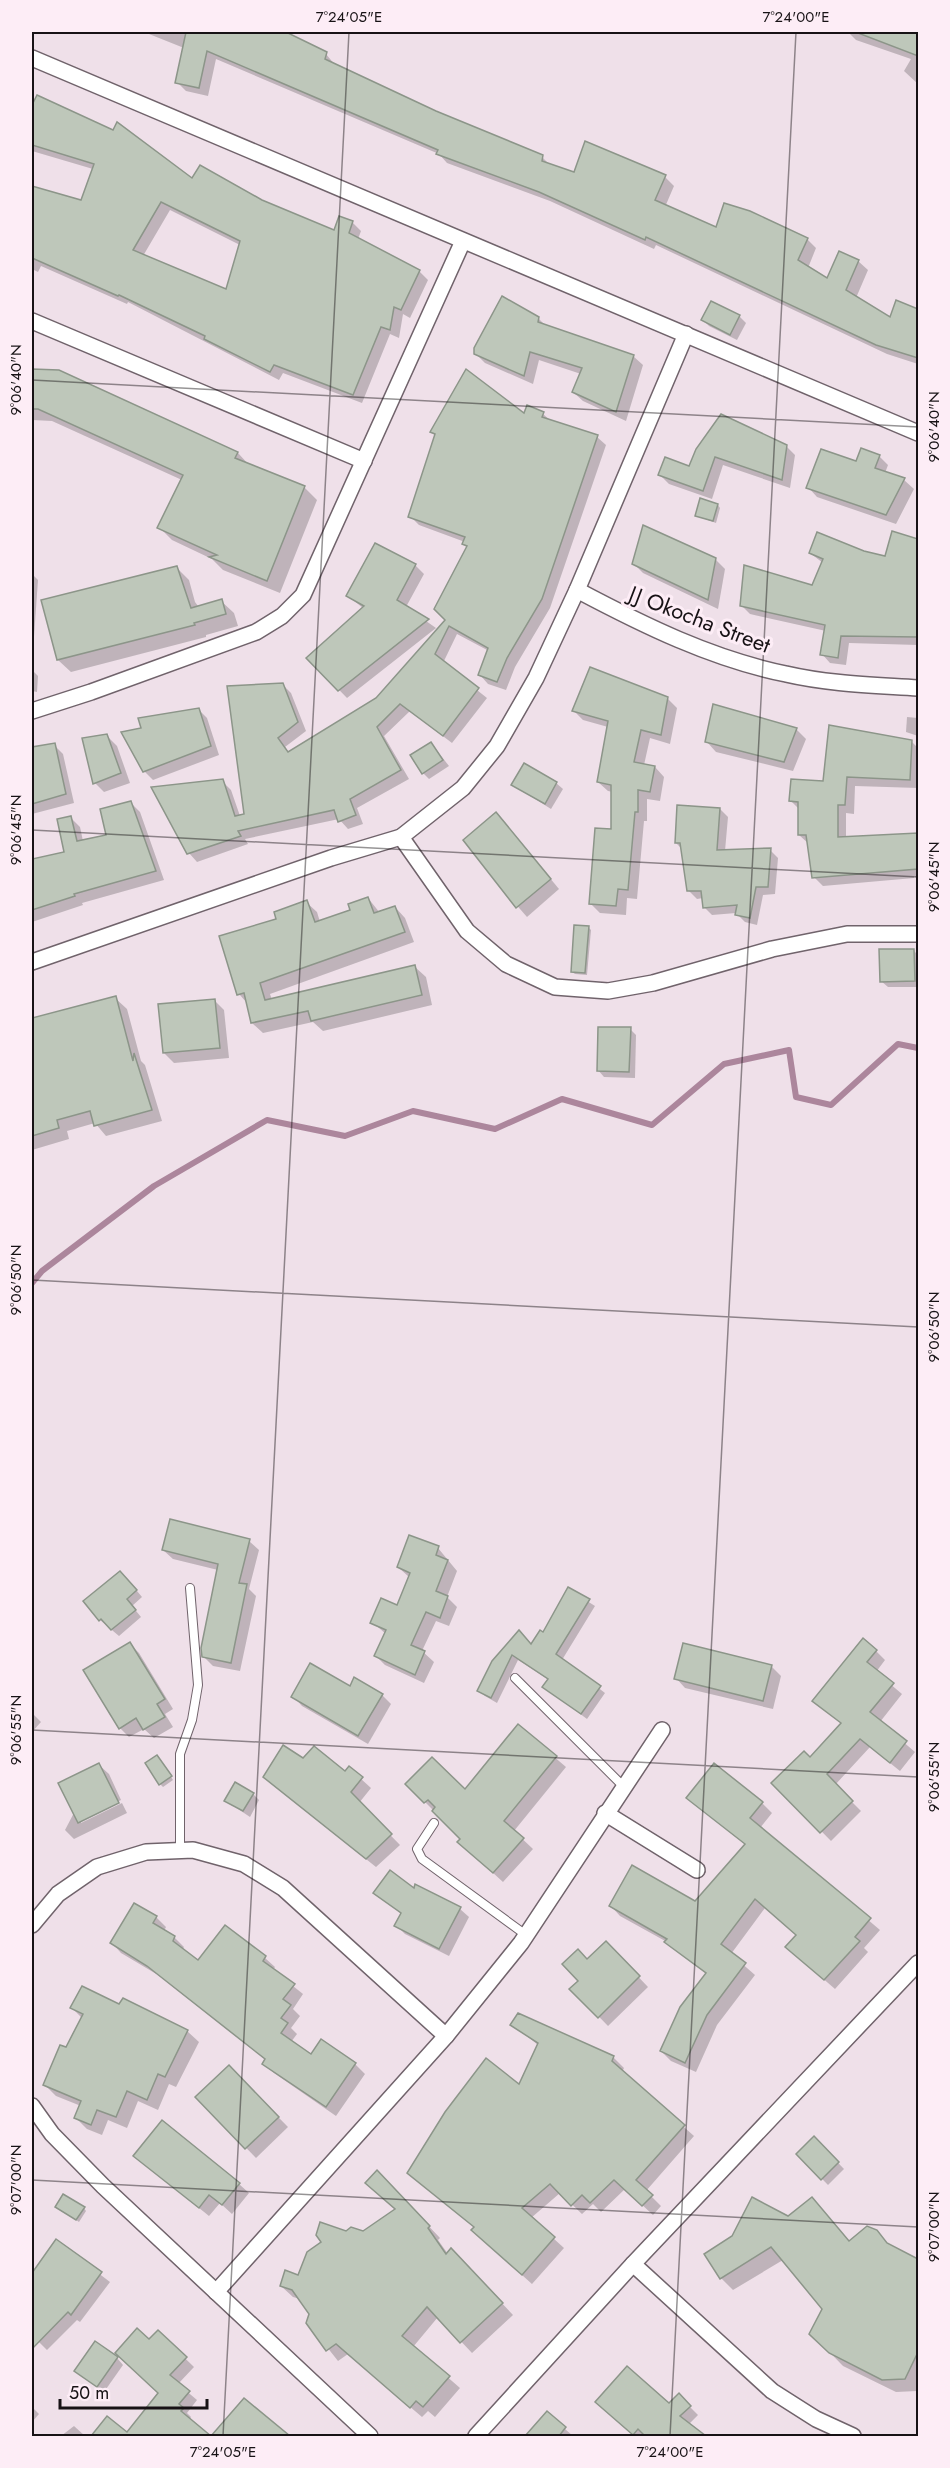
<svg xmlns="http://www.w3.org/2000/svg" width="950" height="2468" viewBox="0 0 950 2468" font-family="Jost,sans-serif">
<style>
.shadow{fill:#0003;fill-rule:evenodd}
.lines{fill:none;stroke-linecap:round;stroke-linejoin:round}
.stream{stroke:#ac869c;stroke-width:6}
.building{fill:#bec7ba;stroke:#8c9589;stroke-width:1.5;fill-rule:evenodd}
.service-casing{stroke:#70636b;stroke-width:10}
.minor-casing{stroke:#70636b;stroke-width:18}
.service{stroke:#fff;stroke-width:8}
.minor{stroke:#fff;stroke-width:15}
.ticks{fill:none;stroke:#171215;stroke-width:1.5;stroke-opacity:0.45}
.labels{text-anchor:middle;stroke-width:6;stroke-linejoin:round;paint-order:stroke}
.street-label{font-size:22px;fill:#171215;stroke:#fdedf6}
.neatline{fill:none;stroke:#171215;stroke-width:2}
.ticks-label{font-size:15px;text-anchor:middle;fill:#171215}
</style>
<rect width="100%" height="100%" fill="#efe0e9"/>
<g class="shadow">
<polygon points="144,32 283,32 326,54 335,65 435,113 542,157 551,166 575,174 665,177 674,186 665,207 717,230 807,239 816,248 808,268 827,280 858,261 868,270 856,298 891,319 896,302 918,311 918,364 887,354 656,245 654,249 550,201 447,163 439,154 216,59 208,96 186,91 177,82 184,48"/>
<polygon points="848,32 918,32 918,84 904,71 911,59 856,40"/>
<path d="M38 97 192 180 261 202 335 232 352 222 361 231 358 239 419 271 428 280 410 318 403 314 399 338 390 334 362 403 283 373 279 380 128 302 127 304 41 266 38 272 32 269V188L82 202 93 169 32 151V108ZM170 210 240 245 227 291 143 256Z"/>
<polygon points="712,303 740,317 746,323 737,340 709,326 703,320"/>
<polygon points="538,318 547,327 633,356 643,365 626,421 583,401 573,392 581,374 539,360 533,384 485,363 476,354"/>
<polygon points="32,370 58,372 238,453 250,466 304,487 317,500 280,593 223,570 212,559 172,540 159,527 182,480 52,421 32,420"/>
<polygon points="543,414 551,421 597,437 606,445 550,608 515,667 506,690 488,684 480,675 489,651 457,634 443,663 487,698 452,743 410,711 384,736 409,779 357,808 363,824 348,829 339,819 245,839 248,844 197,862 189,853 222,781 231,790 240,816 246,815 282,684 291,693 306,731 285,747 289,753 377,699 447,620 468,548 465,542 419,525 410,516 436,436 432,432"/>
<polygon points="786,446 795,455 790,488 723,465 712,499 669,484 660,475 690,468 697,449"/>
<polygon points="879,456 888,465 885,473 904,480 914,489 896,524 817,497 808,487 857,463"/>
<polygon points="718,505 720,508 716,523 697,516"/>
<polygon points="893,533 918,541 918,645 849,643 846,665 830,663 822,654 826,631 750,614 742,606 813,587 823,563 810,553 863,553 886,558"/>
<polygon points="715,559 725,569 718,609 643,573 633,563"/>
<polygon points="415,565 424,574 406,607 436,628 347,698 308,658 363,608 348,596"/>
<polygon points="176,567 189,580 195,602 198,606 221,601 234,613 238,626 206,635 206,637 71,672 58,660"/>
<polygon points="32,574 38,580 32,665"/>
<polygon points="32,670 38,676 37,692 32,691"/>
<polygon points="667,698 677,708 670,744 650,738 644,765 655,767 664,777 660,801 647,799 647,821 644,821 637,899 627,898 626,915 600,913 590,903 612,831 613,792 608,791 598,782 608,727 583,720 574,711"/>
<polygon points="198,709 207,718 219,755 153,780 144,771 143,729"/>
<polygon points="907,717 918,718 918,736 906,732"/>
<polygon points="796,729 806,739 793,771 716,752 707,742"/>
<polygon points="107,736 117,746 130,783 104,792 95,783"/>
<polygon points="911,741 918,748 918,788 855,786 854,814 846,813 846,838 916,844 918,837 918,879 914,876 914,878 823,886 814,877 809,844 799,835 800,810 791,801"/>
<polygon points="431,743 449,766 429,779 423,773"/>
<polygon points="54,745 63,754 74,803 32,814 32,749"/>
<polygon points="556,783 563,789 551,809 513,785"/>
<polygon points="131,803 140,812 164,880 82,903 83,905 32,922 32,860 66,853 71,818 80,827 83,841 108,836"/>
<polygon points="720,809 728,817 725,851 770,850 778,858 775,894 763,895 757,925 745,922 736,913 712,915 704,907 703,898 697,899 689,891 682,849 676,843"/>
<polygon points="505,824 559,889 527,917 491,876"/>
<polygon points="368,898 380,913 395,907 405,918 414,942 270,994 272,1000 415,967 426,977 432,1005 323,1031 313,1022 263,1033 252,1023 247,1003 239,994 278,920 306,902 317,912 320,922 352,911"/>
<polygon points="588,927 591,930 587,975 575,974 572,972"/>
<polygon points="913,950 918,955 918,987 888,987 881,981"/>
<polygon points="115,998 127,1009 141,1061 145,1065 162,1121 106,1136 95,1123 67,1131 69,1139 32,1150 32,1019"/>
<polygon points="215,1001 224,1010 229,1058 174,1063 164,1053"/>
<polygon points="630,1029 636,1035 635,1078 604,1077 598,1070"/>
<polygon points="249,1541 259,1550 249,1589 256,1596 240,1671 213,1666 203,1656 218,1570 173,1559 163,1550"/>
<polygon points="438,1548 457,1571 447,1597 457,1607 449,1626 436,1621 422,1651 434,1662 424,1683 385,1665 376,1656 386,1634 372,1622 398,1607 409,1577 398,1567"/>
<polygon points="127,1579 142,1597 132,1606 141,1617 119,1636 100,1620 85,1601"/>
<polygon points="568,1589 595,1606 562,1660 605,1693 587,1719 544,1687 549,1680 518,1660 497,1703 485,1696 479,1691 493,1662 531,1646 544,1634"/>
<polygon points="130,1644 139,1653 173,1709 165,1714 173,1727 154,1738 144,1729 129,1737 120,1728"/>
<polygon points="876,1651 885,1660 876,1672 902,1694 880,1722 915,1752 900,1771 870,1747 835,1785 861,1811 831,1841 774,1783 810,1759 842,1724 824,1710"/>
<polygon points="771,1666 781,1676 773,1709 685,1688 676,1678"/>
<polygon points="382,1695 391,1704 368,1744 302,1706 293,1696"/>
<polygon points="32,1713 41,1722 32,1732"/>
<polygon points="518,1726 566,1767 514,1831 533,1849 503,1882 469,1851 462,1839 407,1784 465,1792"/>
<polygon points="160,1759 173,1780 163,1787 160,1784"/>
<polygon points="304,1760 345,1773 349,1768 371,1788 359,1803 400,1845 376,1867 274,1786"/>
<polygon points="99,1765 109,1774 121,1800 81,1820 81,1823 122,1803 127,1813 74,1839 65,1830"/>
<polygon points="253,1794 259,1800 250,1817 226,1801"/>
<polygon points="688,1798 762,1803 772,1813 760,1828 880,1930 864,1948 868,1952 835,1989 798,1957 797,1936 765,1908 731,1954 755,1975 717,2025 696,2072 671,2061 661,2051 707,1974 667,1942 620,1916 610,1905 695,1903 746,1845"/>
<polygon points="414,1890 460,1909 469,1917 449,1956 405,1934 396,1925 402,1914 375,1893"/>
<polygon points="156,1917 166,1927 164,1931 174,1937 184,1947 182,1950 198,1963 225,1927 265,1958 275,1967 273,1970 303,1994 293,2009 300,2016 291,2028 297,2034 291,2042 312,2056 355,2064 365,2074 336,2116 274,2073 264,2064 266,2060 158,1975 121,1953 112,1943"/>
<polygon points="606,1943 648,1987 608,2026 572,1989 580,1981 587,1961"/>
<polygon points="120,2006 187,2031 199,2042 176,2087 169,2084 158,2110 138,2101 127,2128 108,2120 102,2135 87,2129 76,2118 81,2106 56,2096 45,2085 82,2018 72,2008"/>
<polygon points="518,2015 614,2058 624,2068 622,2072 694,2136 646,2191 661,2206 653,2215 625,2189 601,2212 593,2204 582,2214 560,2193 531,2218 564,2248 532,2284 483,2240 476,2228 409,2173 520,2086 538,2045 512,2024"/>
<polygon points="229,2067 288,2127 256,2158 197,2097"/>
<polygon points="814,2138 844,2169 828,2185 798,2154"/>
<polygon points="135,2156 239,2184 249,2193 232,2214 220,2203 209,2216"/>
<polygon points="388,2183 440,2238 438,2240 448,2254 462,2261 513,2315 472,2353 438,2317 413,2347 460,2388 435,2417 428,2411 422,2417 348,2354 338,2361 308,2323 311,2314 300,2299 293,2297 281,2286 299,2277 346,2233 364,2233 396,2209"/>
<polygon points="84,2208 86,2211 79,2222 60,2209"/>
<polygon points="789,2218 850,2242 876,2232 890,2246 918,2260 917,2391 896,2392 843,2366 811,2333 824,2308 783,2260 733,2290 721,2278"/>
<polygon points="56,2241 110,2282 80,2322 77,2320 47,2350 32,2335 32,2276"/>
<polygon points="158,2332 194,2367 178,2384 197,2400 187,2413 191,2417 189,2420 209,2436 93,2436 107,2418 128,2434 160,2394 149,2341"/>
<polygon points="117,2358 123,2365 104,2392 76,2371"/>
<polygon points="679,2396 698,2415 688,2425 702,2436 635,2436 605,2410 669,2405"/>
<polygon points="244,2400 288,2436 213,2436"/>
<polygon points="32,2407 39,2414 32,2422"/>
<polygon points="547,2413 565,2429 573,2436 527,2436"/>
<polygon points="74,2426 85,2436 61,2436"/>
</g>
<g class="lines">
<polyline class="stream" points="32,1283 42,1271 154,1186 267,1120 345,1136 413,1111 495,1129 562,1099 652,1125 724,1064 789,1050 796,1097 831,1105 898,1044 918,1048"/>
</g>
<g class="building">
<polygon points="186,32 286,32 327,52 325,59 436,111 543,155 542,161 574,172 585,141 666,175 655,200 716,227 724,203 750,211 808,238 798,260 827,278 839,251 859,260 846,290 890,317 896,300 918,309 918,358 876,345 646,237 645,240 539,192 436,154 438,150 207,51 199,88 175,83"/>
<polygon points="858,32 918,32 918,56 858,33"/>
<path d="M37 95 113 130 117 122 192 178 200 165 262 200 334 230 339 216 353 221 349 233 420 270 401 310 394 307 390 330 381 327 353 395 274 365 270 372 204 339 205 336 119 295 118 296 32 258V186L81 200 94 164 32 145V105ZM161 202 240 241 226 289 133 250Z"/>
<polygon points="502,296 539,317 538,322 634,355 616,412 572,392 582,368 530,352 524,376 474,354 474,348"/>
<polygon points="711,301 740,315 730,335 701,320"/>
<polygon points="32,369 59,370 238,452 235,458 305,486 267,581 209,557 217,555 157,528 183,475 38,409 32,409"/>
<polygon points="466,369 524,413 527,405 544,412 542,417 598,435 542,599 507,658 497,682 478,675 488,648 449,626 435,654 479,688 443,736 400,704 377,727 401,770 350,799 356,815 338,822 334,810 238,831 241,836 187,854 151,787 223,779 235,816 244,814 227,686 283,683 298,722 278,738 288,752 376,698 445,620 434,609 467,546 462,544 465,537 408,517 435,434 430,432"/>
<polygon points="721,414 787,445 782,480 715,457 703,491 658,475 665,457 689,466 696,449"/>
<polygon points="861,448 880,455 875,468 905,478 886,515 806,488 821,449 856,461"/>
<polygon points="700,498 718,504 713,521 695,516"/>
<polygon points="643,525 716,558 708,600 632,564"/>
<polygon points="892,531 918,539 918,637 841,636 838,658 820,655 825,625 740,606 744,565 812,585 823,559 809,553 817,532 864,551 885,556"/>
<polygon points="375,543 416,564 397,600 429,619 338,691 306,658 364,606 346,596"/>
<polygon points="177,566 191,608 222,599 226,614 194,623 195,625 57,660 41,600"/>
<polygon points="590,667 668,697 661,735 641,730 634,762 655,766 650,792 638,790 638,812 635,812 628,890 618,889 616,906 589,904 595,828 611,829 611,785 597,782 608,721 572,711"/>
<polygon points="713,704 797,728 784,762 705,742"/>
<polygon points="199,708 211,746 143,772 121,732 141,728 138,718"/>
<polygon points="829,725 912,740 910,780 847,777 845,805 838,805 838,837 918,833 918,869 812,878 806,835 798,835 798,802 789,801 791,779 823,781"/>
<polygon points="107,734 121,773 93,784 82,738"/>
<polygon points="431,742 443,760 422,774 410,755"/>
<polygon points="55,743 66,794 32,804 32,747"/>
<polygon points="524,763 557,782 545,804 511,785"/>
<polygon points="131,801 156,871 74,894 75,896 32,910 32,859 64,852 57,819 71,816 77,841 106,835 100,809"/>
<polygon points="677,805 720,808 717,850 771,848 768,887 756,887 750,918 735,915 737,905 703,908 701,891 687,891 680,843 675,843"/>
<polygon points="496,812 551,879 516,908 463,840"/>
<polygon points="368,897 374,913 395,906 405,932 260,983 265,1000 415,965 422,995 311,1021 308,1011 251,1023 244,993 237,995 219,936 276,919 274,912 307,900 315,922 350,910 348,904"/>
<polygon points="574,925 589,926 585,973 571,972"/>
<polygon points="879,949 914,949 915,981 880,982"/>
<polygon points="116,996 133,1061 134,1053 152,1110 94,1126 90,1111 57,1120 59,1128 32,1136 32,1018"/>
<polygon points="215,999 220,1048 163,1053 158,1004"/>
<polygon points="598,1027 631,1027 629,1072 597,1071"/>
<polygon points="170,1519 250,1539 239,1583 247,1584 231,1663 202,1657 201,1648 218,1564 162,1550"/>
<polygon points="409,1535 439,1546 436,1555 448,1560 436,1591 448,1596 440,1618 426,1612 411,1645 425,1651 415,1675 374,1656 386,1630 370,1623 381,1598 397,1605 410,1573 397,1567"/>
<polygon points="120,1571 137,1590 127,1599 136,1610 111,1630 101,1619 99,1621 83,1601"/>
<polygon points="568,1587 590,1599 556,1654 601,1686 581,1714 542,1687 548,1679 512,1655 491,1698 477,1691 492,1661 519,1630 531,1644 540,1630 543,1632"/>
<polygon points="863,1638 877,1650 867,1662 894,1683 870,1712 907,1741 890,1763 860,1739 827,1774 853,1801 820,1833 771,1783 804,1751 810,1757 841,1723 812,1701"/>
<polygon points="130,1642 165,1699 157,1704 165,1717 143,1730 136,1718 119,1729 83,1670"/>
<polygon points="683,1643 772,1665 763,1701 674,1679"/>
<polygon points="310,1663 350,1686 354,1677 383,1694 358,1736 291,1697"/>
<polygon points="518,1724 557,1756 504,1821 524,1838 493,1873 457,1842 460,1839 432,1811 435,1807 428,1800 424,1803 405,1784 432,1757 465,1789"/>
<polygon points="283,1745 303,1758 314,1746 345,1771 349,1766 363,1777 351,1792 392,1834 366,1859 263,1777"/>
<polygon points="157,1755 172,1776 159,1785 145,1763"/>
<polygon points="99,1763 119,1803 78,1823 58,1783"/>
<polygon points="714,1763 763,1802 750,1818 871,1918 855,1937 860,1941 824,1980 785,1947 796,1935 755,1899 721,1944 746,1963 707,2015 685,2063 660,2051 680,2007 706,1973 664,1942 667,1939 609,1906 632,1865 695,1901 745,1844 686,1798"/>
<polygon points="235,1782 254,1793 243,1811 224,1801"/>
<polygon points="390,1870 414,1888 415,1884 461,1907 439,1949 394,1926 401,1913 373,1893"/>
<polygon points="134,1903 157,1916 153,1923 175,1936 173,1941 198,1960 225,1925 266,1956 263,1961 295,1984 283,1999 291,2005 281,2018 288,2023 281,2033 311,2054 321,2039 356,2063 326,2107 262,2064 265,2059 147,1966 110,1943"/>
<polygon points="606,1941 640,1976 598,2018 569,1989 578,1981 562,1964 578,1949 587,1959"/>
<polygon points="82,1986 119,2004 123,1998 188,2030 165,2077 158,2074 147,2100 127,2091 116,2117 97,2110 91,2125 74,2118 81,2101 43,2085 60,2045 66,2047 83,2014 70,2008"/>
<polygon points="518,2013 614,2056 612,2061 685,2125 636,2180 653,2195 642,2206 614,2180 590,2203 582,2195 571,2206 550,2184 522,2208 555,2237 522,2275 471,2230 474,2227 407,2173 445,2112 486,2058 519,2084 538,2043 510,2025"/>
<polygon points="229,2065 279,2117 245,2149 195,2097"/>
<polygon points="162,2120 240,2183 222,2205 209,2195 199,2208 133,2156"/>
<polygon points="814,2136 839,2162 821,2180 796,2154"/>
<polygon points="377,2170 430,2226 428,2228 446,2254 451,2248 503,2303 460,2343 427,2307 402,2336 450,2376 423,2407 416,2401 410,2408 336,2344 326,2351 306,2323 309,2314 292,2290 280,2286 285,2270 298,2275 307,2252 321,2242 316,2235 320,2222 346,2231 351,2227 363,2231 395,2209 365,2183"/>
<polygon points="63,2194 85,2207 76,2220 55,2207"/>
<polygon points="752,2197 788,2216 812,2197 849,2241 867,2226 877,2230 887,2243 918,2259 918,2352 905,2379 882,2380 829,2353 809,2334 822,2309 771,2247 720,2279 704,2254 732,2236"/>
<polygon points="56,2239 102,2272 71,2315 68,2312 32,2349 32,2273"/>
<polygon points="137,2328 149,2339 158,2330 187,2357 170,2375 190,2391 179,2404 184,2408 181,2411 211,2436 244,2398 290,2436 91,2436 107,2416 127,2432 158,2393 115,2353"/>
<polygon points="95,2341 118,2357 97,2387 74,2371"/>
<polygon points="627,2366 669,2403 679,2393 691,2406 680,2416 706,2436 645,2436 638,2429 633,2435 595,2402"/>
<polygon points="547,2411 566,2427 559,2436 525,2436"/>
</g>
<g class="lines">
<defs>
<g id="service">
<polyline points="515,1678 623,1786"/>
<polyline points="434,1823 417,1849 422,1859 526,1935"/>
<polyline points="180,1850 180,1754 192,1720 198,1685 190,1588"/>
</g>
<g id="minor">
<polyline points="32,58 918,433"/>
<polyline points="32,321 364,461"/>
<path d="M577 590C643 625 712 659 786 674 829 684 874 685 918 688"/>
<polyline points="32,711 91,692 256,632 282,616 303,595 463,241"/>
<polyline points="401,837 467,931 506,964 555,987 608,991 653,983 772,949 847,934 918,934"/>
<polyline points="32,962 331,858 401,837 463,788 497,746 536,678 577,590 686,334"/>
<polyline points="605,1813 697,1870"/>
<polyline points="32,1925 58,1894 97,1867 146,1852 193,1850 244,1864 283,1888 446,2036"/>
<polyline points="32,2106 52,2134 103,2186 370,2436"/>
<polyline points="633,2264 772,2391 816,2419 853,2436"/>
<polyline points="216,2292 446,2036 521,1943 662,1730"/>
<polyline points="476,2436 633,2264 918,1963"/>
</g>
</defs>
<use href="#service" class="service-casing"/>
<use href="#minor" class="minor-casing"/>
<use href="#service" class="service"/>
<use href="#minor" class="minor"/>
</g>
<path class="ticks" d="M32 380 918 427M32 830 918 877M32 1280 918 1327M32 1730 918 1777M32 2180 918 2227M223 2436 349 32M670 2436 796 32"/>
<g class="labels">
<g class="street-label">
<text transform="translate(700 619) rotate(21)" y="8">JJ Okocha Street</text>
</g>
</g>
<rect width="950" height="2468" fill="none" stroke="#fdedf6" stroke-width="66"/>
<path d="M60 2399v9h147v-9" fill="none" stroke="#171215" stroke-width="3"/>
<text x="69" y="2399" font-size="18" fill="#171215" stroke="#fdedf6" stroke-width="4.5" paint-order="stroke">50 m</text>
<rect x="33" y="33" width="884" height="2402" class="neatline"/>
<g class="ticks-label">
<text x="349" y="22">7°24'05"E</text>
<text x="796" y="22">7°24'00"E</text>
<text transform="translate(16 380) rotate(-90)" y="5">9°06'40"N</text>
<text transform="translate(934 427) rotate(-90)" y="5">9°06'40"N</text>
<text transform="translate(16 830) rotate(-90)" y="5">9°06'45"N</text>
<text transform="translate(934 877) rotate(-90)" y="5">9°06'45"N</text>
<text transform="translate(16 1280) rotate(-90)" y="5">9°06'50"N</text>
<text transform="translate(934 1327) rotate(-90)" y="5">9°06'50"N</text>
<text transform="translate(16 1730) rotate(-90)" y="5">9°06'55"N</text>
<text transform="translate(934 1777) rotate(-90)" y="5">9°06'55"N</text>
<text transform="translate(16 2180) rotate(-90)" y="5">9°07'00"N</text>
<text transform="translate(934 2227) rotate(-90)" y="5">9°07'00"N</text>
<text x="223" y="2457">7°24'05"E</text>
<text x="670" y="2457">7°24'00"E</text>
</g>
</svg>
